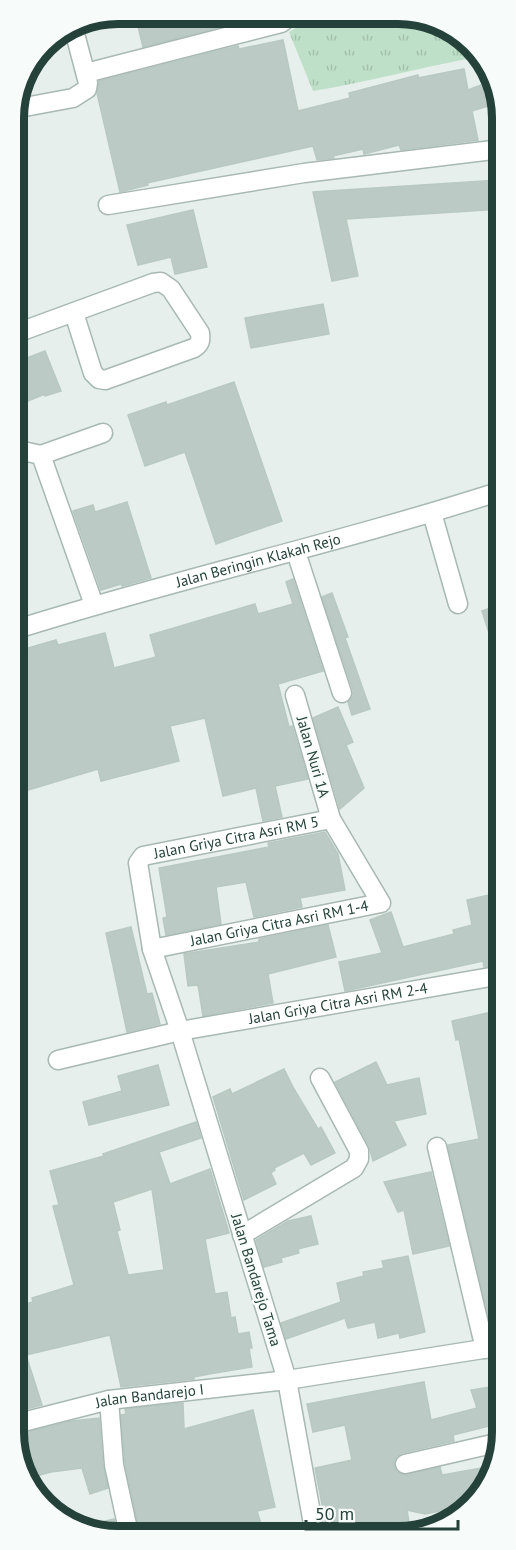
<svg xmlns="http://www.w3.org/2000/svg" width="516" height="1550" viewBox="0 0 516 1550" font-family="'PT Sans',sans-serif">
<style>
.grass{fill:url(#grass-tufts)}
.building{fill:#bbcac4;stroke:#b8c9c2;stroke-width:1.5;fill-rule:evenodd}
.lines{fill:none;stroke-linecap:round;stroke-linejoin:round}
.minor-casing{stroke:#a8b8b2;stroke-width:21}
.tertiary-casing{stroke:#a8b8b2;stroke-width:21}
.minor{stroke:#fff;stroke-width:18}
.tertiary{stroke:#fff;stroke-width:18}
.labels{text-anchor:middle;stroke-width:4.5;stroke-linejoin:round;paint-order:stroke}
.street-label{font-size:15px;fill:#24423a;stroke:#f7fbf9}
.rim{fill:none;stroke:#24423a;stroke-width:8}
</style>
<defs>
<pattern id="grass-tufts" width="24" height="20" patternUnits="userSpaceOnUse" patternTransform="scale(1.5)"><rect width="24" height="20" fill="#bfe0c8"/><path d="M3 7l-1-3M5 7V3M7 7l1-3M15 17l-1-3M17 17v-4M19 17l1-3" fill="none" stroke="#a4c1ad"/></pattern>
</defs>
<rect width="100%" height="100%" fill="#e6efeb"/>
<path class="grass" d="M301 15 419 16 472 44 488 75 483 77 472 58C419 68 367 82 313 91L289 32 304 23Z"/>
<g class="building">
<polygon points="135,14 218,14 221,27 143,47"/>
<polygon points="283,40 298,111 350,98 349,93 418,75 418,78 464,69 468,90 492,81 501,98 501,102 472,111 478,140 401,150 399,145 364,154 363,149 333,156 334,158 317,160 313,146 147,183 148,185 120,192 97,93 99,81 225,49 238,46 239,49"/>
<polygon points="499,180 501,209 346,219 358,276 332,281 313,192"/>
<polygon points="193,210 207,267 175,274 171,257 138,265 127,225"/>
<polygon points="323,304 329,334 251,348 245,318"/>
<polygon points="21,343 27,358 45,351 61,391 45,396 45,394 28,401 27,397 14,403 14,345"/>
<polygon points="234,382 282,521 216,544 185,452 145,466 128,415 166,402 167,405"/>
<polygon points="127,502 151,578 122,586 121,584 101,590 73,511 93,505 95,512"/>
<polygon points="293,579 323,671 278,684 289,727 292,726 308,779 275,786 282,817 263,821 256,788 223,796 205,718 170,726 179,761 101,781 98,769 15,794 14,652 56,640 58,645 105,633 114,668 156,657 150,635 255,604 258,614 293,604 286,582"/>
<polygon points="332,593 348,637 345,638 370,709 352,715 348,702 353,696 353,690 322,597"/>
<polygon points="501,604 501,660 498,661 482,611"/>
<polygon points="338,707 353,742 346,745 364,788 340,809 313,718"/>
<polygon points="325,832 338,854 345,890 300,898 302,907 254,917 246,882 216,887 221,924 166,935 163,918 167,917 159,868 269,847 268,843"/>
<polygon points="502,892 502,964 484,967 483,961 345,991 339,962 382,953 370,920 391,912 403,947 454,934 453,930 472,925 467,900"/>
<polygon points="328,925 336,957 268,974 273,1003 203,1016 198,985 188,986 184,954 259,942 259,939"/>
<polygon points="131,927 147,994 152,993 160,1024 127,1032 106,933"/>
<polygon points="492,1012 498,1037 489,1039 502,1099 502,1231 496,1232 502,1265 502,1335 493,1336 448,1145 479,1139 459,1039 456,1040 452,1021"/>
<polygon points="376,1062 387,1085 419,1078 426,1114 394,1121 406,1145 373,1161 369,1146 335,1082"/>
<polygon points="158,1065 169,1105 89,1125 83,1102 122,1091 118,1076"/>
<polygon points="284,1069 294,1089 318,1129 321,1127 335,1153 311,1165 304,1153 274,1168 275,1170 271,1173 276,1184 244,1200 213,1097 230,1089 232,1094"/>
<path d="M196 1122 201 1138 159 1152 170 1184 210 1169 229 1233 205 1239 215 1294 227 1292 231 1318 235 1317 238 1334 249 1332 252 1348H249L252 1367 209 1374 194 1377V1379L121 1387 110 1335 26 1355 42 1405 15 1412V1307L33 1302 32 1298 74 1285 53 1206 59 1205 50 1171 104 1156 103 1154ZM152 1189 164 1270 128 1275 117 1231 120 1230 113 1202Z"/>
<polygon points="431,1172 449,1246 413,1254 404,1210 398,1212 384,1182"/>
<polygon points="311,1216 318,1244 298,1249 299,1253 281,1258 282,1262 264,1267 256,1240 288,1221"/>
<polygon points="408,1256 425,1332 400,1338 399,1333 378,1338 375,1322 348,1328 345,1318 286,1339 281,1323 341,1302 337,1283 364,1276 363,1272 384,1268 382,1261"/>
<polygon points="424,1382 431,1420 477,1408 471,1390 496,1386 502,1413 502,1431 490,1433 489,1426 453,1435 454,1441 402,1453 397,1456 394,1461 396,1471 402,1475 440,1467 442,1475 481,1468 484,1483 476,1501 470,1505 425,1514 407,1510 411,1535 328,1535 315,1468 352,1460 345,1425 313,1432 307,1404"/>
<polygon points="183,1403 184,1429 253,1410 275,1507 257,1511 264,1534 140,1534 125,1463 121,1415 126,1414 125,1409"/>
<polygon points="99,1418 103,1466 108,1488 90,1494 82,1468 51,1472 29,1478 15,1452 15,1435 72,1421"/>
<polygon points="114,1519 118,1534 97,1534 82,1527"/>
</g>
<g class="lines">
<defs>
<g id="minor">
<polyline points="86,73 281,23 285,20 286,15"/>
<polyline points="14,109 73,98 87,89 88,83 74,30"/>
<polyline points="108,205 304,173 501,149"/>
<path d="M14 334 153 283 161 282 171 289 200 333C201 341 200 344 194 348L105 380 99 379 93 373 74 313"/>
<polyline points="14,449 41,455 94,605"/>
<polyline points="41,455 103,433"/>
<polyline points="432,513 458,604"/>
<polyline points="296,552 342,693"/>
<path id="s1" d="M152 949 381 903 331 819 295 695"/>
<polyline points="497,976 502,1002"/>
<path id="s2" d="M58 1060 180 1031 502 975"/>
<polyline points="437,1147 485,1349"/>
<polyline points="242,1235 354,1168 359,1159 359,1151 320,1078"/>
<polyline points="109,1400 114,1465 129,1534"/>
<path id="s3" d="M15 1424 109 1400 287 1380 502 1346"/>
<polyline points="405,1464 501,1442"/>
<path id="s4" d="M315 1535 287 1380 180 1031 152 949 138 863 143 856 331 819"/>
</g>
<g id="tertiary">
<path id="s5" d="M14 630C175 579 340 543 501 491"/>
</g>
</defs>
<use href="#minor" class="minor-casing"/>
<use href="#tertiary" class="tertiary-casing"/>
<use href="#minor" class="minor"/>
<use href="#tertiary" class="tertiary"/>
</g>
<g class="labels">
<g class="street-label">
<text dy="5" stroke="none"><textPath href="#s5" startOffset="254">Jalan Beringin Klakah Rejo</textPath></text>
<text transform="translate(313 757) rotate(74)" y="5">Jalan Nuri 1A</text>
<text dy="5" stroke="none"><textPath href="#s4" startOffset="800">Jalan Griya Citra Asri RM 5</textPath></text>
<text dy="5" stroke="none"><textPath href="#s1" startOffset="130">Jalan Griya Citra Asri RM 1-4</textPath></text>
<text dy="5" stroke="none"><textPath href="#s2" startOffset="286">Jalan Griya Citra Asri RM 2-4</textPath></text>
<text transform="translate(256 1280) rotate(73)" y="5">Jalan Bandarejo Tama</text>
<text dy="5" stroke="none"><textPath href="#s3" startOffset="138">Jalan Bandarejo I</textPath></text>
</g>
</g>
<path d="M0 0H516V1550H0ZM118 24H398A94 94 0 0 1 492 118V1432A94 94 0 0 1 398 1526H118A94 94 0 0 1 24 1432V118A94 94 0 0 1 118 24Z" fill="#f7fbf9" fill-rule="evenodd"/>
<path class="rim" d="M118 24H398A94 94 0 0 1 492 118V1432A94 94 0 0 1 398 1526H118A94 94 0 0 1 24 1432V118A94 94 0 0 1 118 24Z"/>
<path d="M306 1520v9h152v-9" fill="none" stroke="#24423a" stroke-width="3"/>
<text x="315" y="1520" font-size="18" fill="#24423a" stroke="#f7fbf9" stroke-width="4.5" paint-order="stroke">50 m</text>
</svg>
